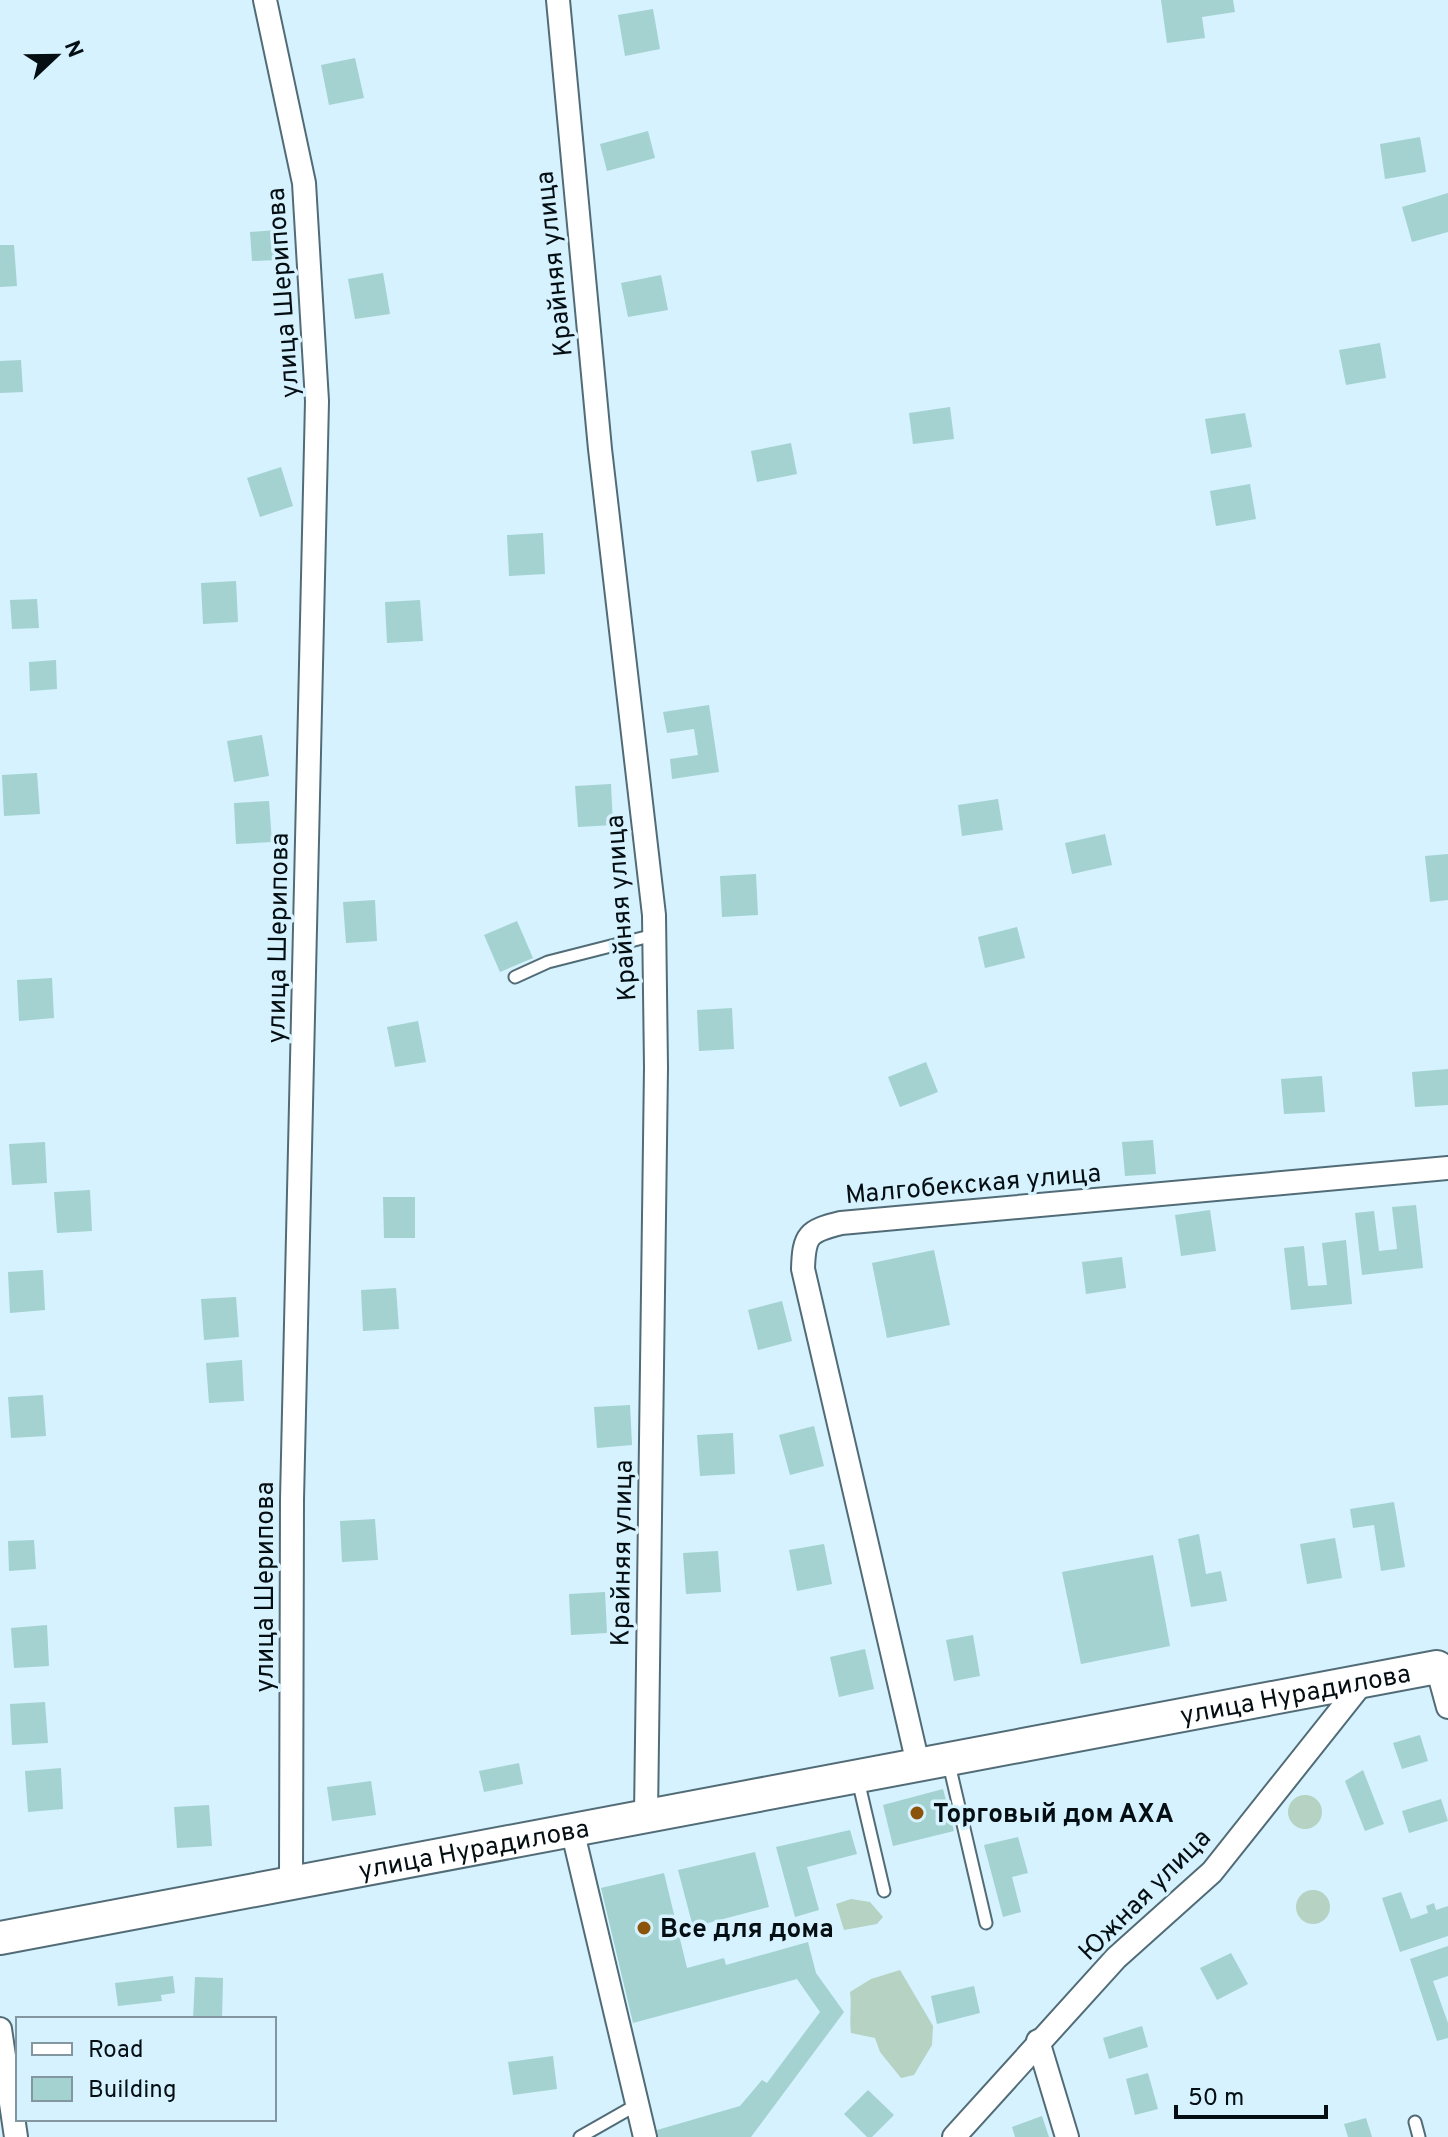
<svg xmlns="http://www.w3.org/2000/svg" width="1448" height="2137" viewBox="0 0 1448 2137" font-family="Overpass,sans-serif">
<style>
.green{fill:#b5d2c2}
.building{fill:#a3d2d0}
.lines{fill:none;stroke-linecap:round;stroke-linejoin:round}
.lane-casing{stroke:#526c77;stroke-width:15}
.street-casing{stroke:#526c77;stroke-width:26}
.secondary-casing{stroke:#526c77;stroke-width:36}
.lane{stroke:#fff;stroke-width:11}
.street{stroke:#fff;stroke-width:22}
.secondary{stroke:#fff;stroke-width:32}
.poi-dot{fill:#8c530a;stroke:#d5f2fe;stroke-width:3}
.labels{text-anchor:middle;stroke-width:7;stroke-linejoin:round;paint-order:stroke}
.street-label{font-size:26px;fill:#050f13;stroke:#d5f2fe}
.poi-label{font-size:26px;font-weight:bold;fill:#050f13;stroke:#d5f2fe;text-anchor:start}
</style>
<rect width="100%" height="100%" fill="#d5f2fe"/>
<g class="green">
<circle cx="1305" cy="1812" r="17"/>
<circle cx="1313" cy="1907" r="17"/>
<polygon points="851,1899 870,1902 883,1917 877,1924 844,1930 836,1904"/>
<path d="M900 1970 933 2026 932 2045 914 2075 901 2078 880 2052 875 2038 851 2033C849 2019 852 2007 850 1992L871 1979Z"/>
</g>
<g class="building">
<polygon points="1161,0 1233,0 1235,12 1202,17 1205,38 1167,43"/>
<polygon points="653,9 660,49 625,56 618,15"/>
<polygon points="355,58 364,98 329,105 321,65"/>
<polygon points="648,131 655,158 607,171 600,144"/>
<polygon points="1420,137 1426,172 1385,179 1380,144"/>
<polygon points="1448,193 1448,232 1412,242 1402,207"/>
<polygon points="277,230 279,260 252,261 250,232"/>
<polygon points="0,245 14,245 17,286 0,287"/>
<polygon points="383,273 390,314 355,319 348,279"/>
<polygon points="661,275 668,310 628,317 621,283"/>
<polygon points="1380,343 1386,378 1346,385 1339,350"/>
<polygon points="21,360 23,392 0,393 0,361"/>
<polygon points="950,407 954,439 913,444 909,413"/>
<polygon points="1245,413 1252,447 1211,454 1205,419"/>
<polygon points="791,443 797,474 757,482 751,451"/>
<polygon points="281,467 293,506 260,517 247,478"/>
<polygon points="1250,484 1256,519 1216,526 1210,491"/>
<polygon points="543,533 545,574 509,576 507,535"/>
<polygon points="236,581 238,622 203,624 201,583"/>
<polygon points="37,599 39,628 12,629 10,600"/>
<polygon points="420,600 423,641 387,643 385,602"/>
<polygon points="56,660 57,689 30,691 29,662"/>
<polygon points="709,705 719,772 672,779 670,759 698,755 694,729 667,733 663,712"/>
<polygon points="262,735 269,776 234,782 227,741"/>
<polygon points="37,773 40,814 4,816 2,775"/>
<polygon points="611,784 613,825 578,827 575,786"/>
<polygon points="998,799 1003,830 962,836 958,805"/>
<polygon points="269,801 272,842 236,844 234,803"/>
<polygon points="1105,834 1112,865 1072,874 1065,843"/>
<polygon points="1448,854 1448,900 1430,902 1425,856"/>
<polygon points="756,874 758,915 722,917 720,876"/>
<polygon points="375,900 377,941 346,943 343,902"/>
<polygon points="517,921 533,958 500,972 484,935"/>
<polygon points="1017,927 1025,958 985,968 978,937"/>
<polygon points="52,978 54,1018 19,1021 17,980"/>
<polygon points="732,1008 734,1049 699,1051 697,1010"/>
<polygon points="418,1021 426,1062 395,1067 387,1027"/>
<polygon points="926,1062 938,1092 900,1107 888,1077"/>
<polygon points="1448,1069 1448,1105 1415,1107 1412,1072"/>
<polygon points="1322,1076 1325,1112 1284,1114 1281,1079"/>
<polygon points="1153,1140 1156,1174 1125,1176 1122,1142"/>
<polygon points="45,1142 47,1183 12,1185 9,1144"/>
<polygon points="90,1190 92,1231 57,1233 54,1192"/>
<polygon points="383,1197 415,1197 415,1238 384,1238"/>
<polygon points="1416,1205 1423,1268 1362,1275 1355,1213 1374,1211 1379,1251 1397,1249 1392,1207"/>
<polygon points="1210,1210 1216,1251 1181,1256 1175,1215"/>
<polygon points="1346,1240 1352,1304 1291,1310 1284,1248 1304,1246 1308,1286 1327,1285 1322,1243"/>
<polygon points="934,1250 950,1325 887,1338 872,1263"/>
<polygon points="1122,1257 1126,1288 1086,1294 1082,1262"/>
<polygon points="43,1270 45,1310 10,1313 8,1272"/>
<polygon points="396,1288 399,1329 363,1331 361,1290"/>
<polygon points="236,1297 239,1337 204,1340 201,1299"/>
<polygon points="782,1301 792,1341 758,1350 748,1310"/>
<polygon points="242,1360 244,1401 209,1403 206,1363"/>
<polygon points="43,1395 46,1436 11,1438 8,1397"/>
<polygon points="630,1405 632,1445 597,1448 594,1407"/>
<polygon points="814,1426 824,1466 790,1475 779,1435"/>
<polygon points="733,1433 735,1474 700,1476 697,1435"/>
<polygon points="1394,1502 1405,1567 1381,1571 1374,1525 1353,1528 1350,1509"/>
<polygon points="375,1519 378,1560 342,1562 340,1521"/>
<polygon points="1199,1534 1206,1574 1221,1571 1227,1601 1191,1607 1178,1539"/>
<polygon points="1335,1538 1342,1578 1307,1584 1300,1544"/>
<polygon points="34,1540 36,1569 9,1571 8,1541"/>
<polygon points="824,1544 832,1584 797,1591 789,1550"/>
<polygon points="718,1551 721,1592 686,1594 683,1553"/>
<polygon points="1153,1555 1170,1646 1081,1664 1062,1572"/>
<polygon points="605,1592 607,1633 571,1635 569,1594"/>
<polygon points="47,1625 49,1666 14,1668 11,1628"/>
<polygon points="973,1635 980,1676 954,1681 946,1640"/>
<polygon points="865,1649 874,1689 839,1697 830,1657"/>
<polygon points="45,1702 48,1743 12,1745 10,1704"/>
<polygon points="1420,1735 1428,1761 1402,1769 1393,1743"/>
<polygon points="519,1763 523,1784 484,1792 479,1771"/>
<polygon points="61,1768 63,1809 28,1812 25,1771"/>
<polygon points="1363,1770 1384,1824 1365,1831 1345,1781"/>
<polygon points="371,1781 376,1815 332,1821 327,1787"/>
<polygon points="943,1789 954,1831 893,1846 883,1805"/>
<polygon points="1441,1799 1448,1821 1409,1833 1402,1811"/>
<polygon points="209,1805 212,1846 177,1848 174,1807"/>
<polygon points="850,1830 857,1854 807,1867 819,1910 795,1917 776,1847"/>
<polygon points="1018,1837 1028,1873 1012,1877 1021,1912 1003,1917 984,1845"/>
<polygon points="755,1852 769,1907 693,1927 678,1870"/>
<polygon points="664,1873 687,1968 724,1958 726,1965 808,1942 816,1973 844,2012 751,2137 658,2137 657,2130 740,2106 762,2080 767,2083 820,2012 797,1979 633,2023 601,1888"/>
<polygon points="1401,1892 1411,1919 1428,1913 1426,1906 1434,1903 1436,1910 1448,1906 1448,1936 1400,1952 1382,1898"/>
<polygon points="1448,1946 1448,1976 1433,1981 1448,2023 1448,2038 1437,2041 1410,1959"/>
<polygon points="1231,1953 1248,1984 1217,2000 1200,1968"/>
<polygon points="173,1976 175,1993 161,1995 162,2001 118,2006 115,1983"/>
<polygon points="195,1977 223,1978 222,2019 193,2019"/>
<polygon points="974,1986 980,2013 937,2024 931,1996"/>
<polygon points="1142,2026 1148,2047 1109,2059 1103,2038"/>
<polygon points="553,2056 557,2089 513,2095 508,2062"/>
<polygon points="1148,2073 1158,2109 1135,2115 1126,2079"/>
<polygon points="868,2090 894,2115 872,2137 867,2137 844,2114"/>
<polygon points="1042,2116 1049,2137 1015,2137 1012,2127"/>
<polygon points="1366,2118 1372,2137 1348,2137 1344,2124"/>
</g>
<g class="lines">
<defs>
<g id="lane">
<polyline points="515,977 548,962 654,935"/>
<polyline points="949,1764 986,1923"/>
<polyline points="858,1780 884,1891"/>
<polyline points="1415,2122 1419,2137"/>
<polyline points="580,2137 638,2104"/>
</g>
<g id="street">
<polyline points="265,0 304,183 317,401 292,1500 291,1882"/>
<polyline points="558,0 600,449 654,915 656,1067 646,1815"/>
<polyline points="1437,1667 1448,1707"/>
<path d="M918 1764 803 1269C804 1235 808 1231 841 1223L1448 1168"/>
<polyline points="572,1829 645,2137"/>
<polyline points="0,2029 16,2137"/>
<polyline points="1038,2041 1067,2137"/>
<polyline points="954,2137 1116,1958 1212,1872 1363,1682"/>
</g>
<g id="secondary">
<path id="s1" d="M0 1938 1437 1667"/>
</g>
</defs>
<use href="#lane" class="lane-casing"/>
<use href="#street" class="street-casing"/>
<use href="#secondary" class="secondary-casing"/>
<use href="#lane" class="lane"/>
<use href="#street" class="street"/>
<use href="#secondary" class="secondary"/>
</g>
<g class="poi-dot">
<circle cx="917" cy="1813" r="8"/>
<circle cx="644" cy="1928" r="8"/>
</g>
<g class="labels">
<g class="street-label">
<text transform="translate(553 264) rotate(-96)" y="9">Крайняя улица</text>
<text transform="translate(282 293) rotate(-94)" y="9">улица Шерипова</text>
<text transform="translate(620 908) rotate(-94)" y="9">Крайняя улица</text>
<text transform="translate(277 938) rotate(-89)" y="9">улица Шерипова</text>
<text transform="translate(973 1183) rotate(-5)" y="9">Малгобекская улица</text>
<text transform="translate(621 1553) rotate(-89)" y="9">Крайняя улица</text>
<text transform="translate(264 1587) rotate(-90)" y="9">улица Шерипова</text>
<text dy="9" stroke="none"><textPath href="#s1" startOffset="1318">улица Нурадилова</textPath></text>
<text dy="9" stroke="none"><textPath href="#s1" startOffset="482">улица Нурадилова</textPath></text>
<text transform="translate(1144 1894) rotate(-45)" y="9">Южная улица</text>
</g>
<g class="poi-label">
<text x="933" y="1822">Торговый дом АХА</text>
<text x="660" y="1937">Все для дома</text>
</g>
</g>
<rect x="16" y="2017" width="260" height="104" fill="#d5f2fe" stroke="#8297a0" stroke-width="2"/>
<rect x="32" y="2043" width="40" height="12" fill="#ffffff" stroke="#8297a0" stroke-width="2"/>
<text x="88" y="2057" font-size="24" fill="#050f13">Road</text>
<rect x="32" y="2077" width="40" height="24" fill="#a3d2d0" stroke="#8297a0" stroke-width="2"/>
<text x="88" y="2097" font-size="24" fill="#050f13">Building</text>
<g transform="translate(56 56) rotate(68)" stroke="#d5f2fe" stroke-width="6" paint-order="stroke">
<path d="M0-6L14 30L0 20L-14 30Z" fill="#050f13"/>
<text y="-12" font-size="22" font-weight="bold" text-anchor="middle" fill="#050f13">N</text>
</g>
<path d="M1176 2105v12h150v-12" fill="none" stroke="#050f13" stroke-width="4"/>
<text x="1188" y="2105" font-size="24" fill="#050f13" stroke="#d5f2fe" stroke-width="6" paint-order="stroke">50 m</text>
</svg>
